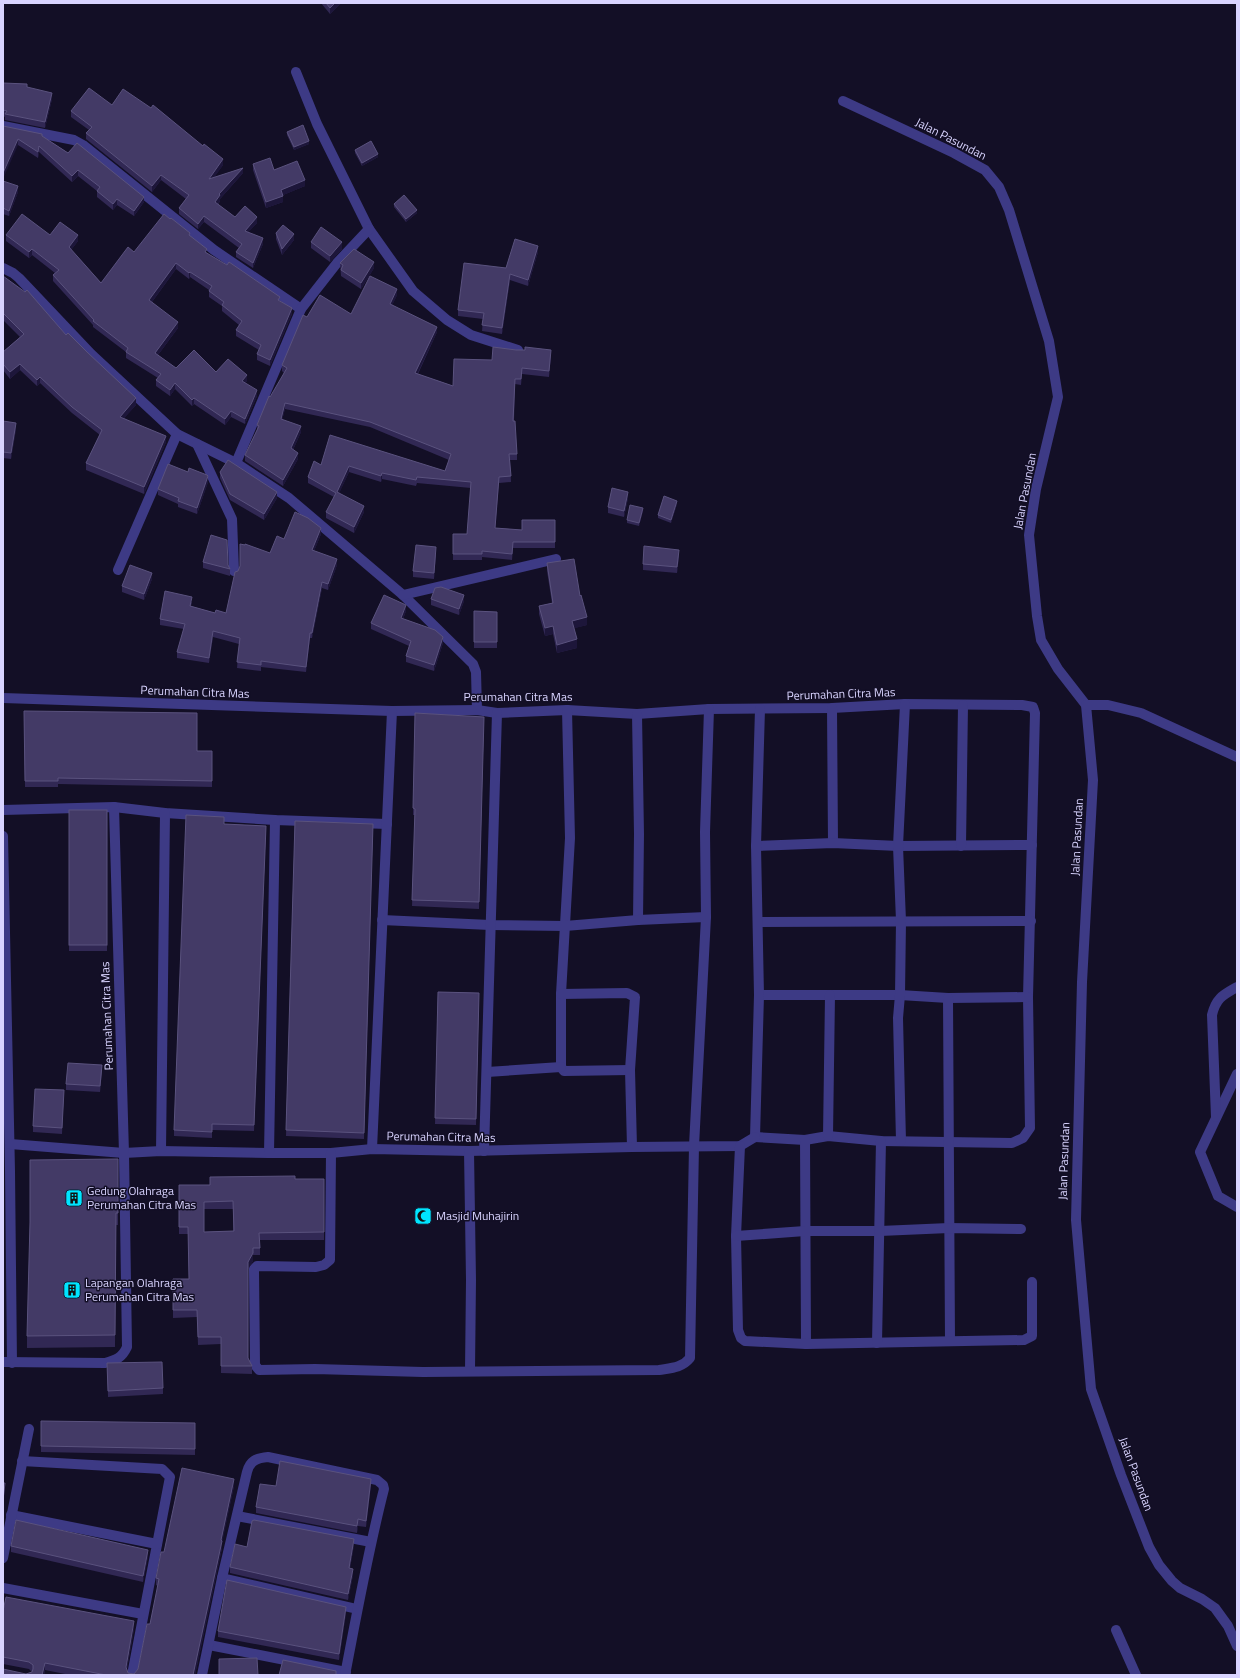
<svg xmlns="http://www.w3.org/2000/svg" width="1240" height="1678" viewBox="0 0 1240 1678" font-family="'Titillium Web',sans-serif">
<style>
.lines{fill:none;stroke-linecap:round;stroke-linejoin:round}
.street{stroke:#3d3a85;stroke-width:10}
.wall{fill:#312854;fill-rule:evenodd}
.shaded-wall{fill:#1d163a}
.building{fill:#433a66;stroke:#5a527e;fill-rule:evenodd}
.labels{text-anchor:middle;stroke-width:3;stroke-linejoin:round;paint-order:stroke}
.street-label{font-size:12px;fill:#d9d4ff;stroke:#130f26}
.poi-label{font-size:12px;fill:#d9d4ff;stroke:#130f26;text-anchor:start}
</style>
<rect width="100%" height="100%" fill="#130f26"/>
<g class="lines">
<g class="street">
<polyline points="296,72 317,124 369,229 413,291 447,320 471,335 518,350"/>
<polyline points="843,101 954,153 985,170 999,187 1009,210 1049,341 1058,397 1036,489 1029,535 1037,616 1041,640 1058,669 1086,705 1093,780 1082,982 1076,1220 1091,1389 1121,1475 1149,1547 1159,1565 1172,1581 1180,1588 1202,1599 1215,1608 1228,1626 1237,1646"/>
<polyline points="3,126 74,140 83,145 214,250 301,309"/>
<polyline points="3,268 13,273 19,278 91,354 177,434 236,463 289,498 403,595 473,664 476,672 477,710"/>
<polyline points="197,444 232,519 234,571"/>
<polyline points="236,463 301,309 337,263 369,229"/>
<polyline points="118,570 177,434"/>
<polyline points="403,595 556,559"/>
<polyline points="3,698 392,711 477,710 497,713 567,710 637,714 709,709 832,708 905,704 1022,705 1033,707 1035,713 1028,997 1030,1128 1023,1138 1012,1143 881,1141 828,1136 805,1140 755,1137"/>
<polyline points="1086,705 1108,705 1141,713 1237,757"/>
<polyline points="832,708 833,843"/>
<polyline points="567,710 570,838 561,994 561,1067 564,1071 630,1070"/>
<polyline points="637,714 639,834 638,920"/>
<polyline points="3,810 114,807 165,813 275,820 387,824"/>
<polyline points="3,836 10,1171 12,1363"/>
<polyline points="756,846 833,843 898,846 1032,845"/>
<polyline points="961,846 963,705"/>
<polyline points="382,920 490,925 565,926 638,920 706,917"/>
<polyline points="758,922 1031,921"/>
<polyline points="561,994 627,993 635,997 630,1070 632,1147"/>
<polyline points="759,995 900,995 948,998 1028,997"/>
<polyline points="948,998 950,1341"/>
<polyline points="487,1072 561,1067"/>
<polyline points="1237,1074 1200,1152 1218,1196 1237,1207"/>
<path d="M1216 1117 1212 1015C1216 998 1223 995 1237 987"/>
<polyline points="828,1136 830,995"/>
<polyline points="755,1137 759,995 756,846 760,709"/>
<polyline points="805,1140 806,1344"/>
<polyline points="901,1141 898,1018 900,995 901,921 898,846 905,704"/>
<polyline points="10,1144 124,1153 161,1151 269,1153 331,1153 372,1149 469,1151 632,1147 740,1146 755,1137"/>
<polyline points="740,1146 736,1236 738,1330 741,1338 745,1341 806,1344 1024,1340 1032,1336 1032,1282"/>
<polyline points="372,1149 392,711"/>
<polyline points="161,1151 165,813"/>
<polyline points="469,1151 471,1280 470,1370"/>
<polyline points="484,1151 497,713"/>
<polyline points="269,1153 275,820"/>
<path d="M331 1153 330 1260 324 1265 316 1267 257 1266 254 1269 255 1365 259 1370 315 1369 423 1372 659 1370C671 1368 682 1368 690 1358L694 1146 706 917 705 832 709 709"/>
<polyline points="736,1236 805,1231 880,1231 949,1228 1021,1229"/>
<polyline points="877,1343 881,1141"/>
<path d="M3 1362 105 1363C116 1360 122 1358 127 1347L124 1153 114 807"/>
<polyline points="22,1461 162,1469 170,1477 132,1675"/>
<polyline points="11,1515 157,1544"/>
<polyline points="237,1516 371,1542"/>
<polyline points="3,1558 29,1429"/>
<polyline points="222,1578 357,1609"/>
<polyline points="3,1588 143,1614"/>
<polyline points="1116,1630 1136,1675"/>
<polyline points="209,1645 346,1672"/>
<path d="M202 1675 222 1578 247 1472C250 1461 256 1458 268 1457L377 1480 383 1485 384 1489C368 1551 357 1613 345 1675"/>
</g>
</g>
<g class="wall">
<polygon points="321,3 341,3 330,14"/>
<polygon points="3,83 27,87 52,99 45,128 5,120 5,117 3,116"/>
<polygon points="112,105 223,165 214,177 243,173 220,199 220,201 218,205 235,217 257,223 248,232 263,244 253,268 236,257 236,252 239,248 204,222 198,229 179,214 179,208 186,199 161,180 152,192 86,139 86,133 89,130 71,117 71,111"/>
<polygon points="3,126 42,136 144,202 134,216 117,205 113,210 97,197 97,191 78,176 72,182 39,152 38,158 18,145"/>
<polygon points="287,132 309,144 294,150 287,135"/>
<polygon points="355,150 378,157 362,166 355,153"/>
<polygon points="253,164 274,170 305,186 283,195 283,202 266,208 253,170"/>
<polygon points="3,181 18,192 9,216 3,214"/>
<polygon points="394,204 417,213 406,222 394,207"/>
<polygon points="276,233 294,240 282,255 276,239"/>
<polygon points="6,235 50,235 78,241 71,250 101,283 134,252 190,236 207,253 280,301 292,314 270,366 257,360 257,354 259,350 236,336 236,330 239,325 222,311 222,306 209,297 209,290 190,277 189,279 176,269 152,302 178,328 158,355 176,368 216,372 247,381 245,383 257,396 245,424 231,417 225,425 194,404 192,406 175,389 170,396 156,386 156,380 158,378 126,358 126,352 93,327 93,325 53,281 53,275 55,273 32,255 29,258 6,241"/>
<polygon points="311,242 342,249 330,262 311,248"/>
<polygon points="538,252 528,286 510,280 502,334 482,331 483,319 458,316 458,310"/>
<polygon points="340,263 374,268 361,289 341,276"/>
<polygon points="3,276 66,335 136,405 124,418 166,442 144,494 86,470 86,463 100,435 72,413 40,383 37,386 20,370 10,379 3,370 3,352 20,337 3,320"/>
<polygon points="397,295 392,305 437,332 418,374 453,386 492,360 551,355 549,377 522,374 521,385 515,384 514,421 517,454 517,460 510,460 511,482 499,483 495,528 522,530 555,520 555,548 513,548 512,560 482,557 482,560 453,560 453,534 467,534 471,488 417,483 416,486 382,479 381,482 349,472 339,493 364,512 354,533 326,518 326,512 334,497 308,483 308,477 321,465 445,471 449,460 370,427 285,409 282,420 301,432 293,450 298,459 283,486 245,461 245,455 257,431 257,425 284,373 282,371 282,365 307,317 351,314"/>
<polygon points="3,421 16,429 11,459 3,458"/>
<polygon points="220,472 277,498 264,520 230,500 220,478"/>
<polygon points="208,482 197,514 178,507 178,504 158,495 158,489"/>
<polygon points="628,498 624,517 608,513 608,507"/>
<polygon points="677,504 671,523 658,518 658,515"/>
<polygon points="643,511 639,526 627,523 627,520"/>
<polygon points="321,534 314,551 337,565 328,590 322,588 312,638 310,638 306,672 261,667 261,671 237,668 239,644 213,637 209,663 177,658 177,652 184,629 160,625 160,619 192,602 191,606 215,613 226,613 238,571 270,553 284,539"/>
<polygon points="436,553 434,579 413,577 413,571"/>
<polygon points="679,556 677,573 643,570 643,564"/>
<polygon points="203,562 228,565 230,569 230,576 203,568"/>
<polygon points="547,563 580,596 587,625 574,628 577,648 557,653 553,634 545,636 539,614 539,606 552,603 547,571"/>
<polygon points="152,579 144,600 122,592 122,586"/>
<polygon points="431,599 464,601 459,615 431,605"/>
<polygon points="406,611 403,619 443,643 434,671 406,662 406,656 409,646 371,629 371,623"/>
<polygon points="474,611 497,612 497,648 474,648"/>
<polygon points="24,711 197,751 212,751 212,787 58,784 58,787 25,787"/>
<polygon points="415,713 484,717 479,909 412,906 415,815 413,815"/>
<rect x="69" y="810" width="38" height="141"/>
<polygon points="295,821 373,824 364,1139 286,1136"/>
<polygon points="224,824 266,826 254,1131 212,1130 212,1138 174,1136 174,1130"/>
<polygon points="438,992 479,993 476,1125 435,1124"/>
<polygon points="102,1071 100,1092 66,1090 66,1084"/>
<polygon points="64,1090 62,1134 33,1132 33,1126"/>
<polygon points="118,1159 118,1225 116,1225 115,1347 27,1348 27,1336"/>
<path d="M295 1179H324V1240H260V1255H253V1261L248 1269V1358L252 1366V1374L221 1373V1344L198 1345 197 1317 173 1318V1279H189L188 1234H179V1185H210ZM204 1209H233V1231L204 1232Z"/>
<polygon points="107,1363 163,1388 163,1394 108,1397"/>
<polygon points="41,1421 195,1423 195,1455 41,1452"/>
<polygon points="371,1485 366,1527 358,1526 357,1533 256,1513 256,1507 276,1486"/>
<polygon points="234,1486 222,1541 222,1548 195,1675 70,1675 45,1670 44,1675 3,1675 26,1674 32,1672 29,1669 3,1664 3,1611 134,1629 127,1669 128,1673 134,1674 138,1669 150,1624 158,1586 156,1585 156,1578 164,1552"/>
<polygon points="354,1545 350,1568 353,1575 348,1600 230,1573 230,1567 247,1547"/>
<polygon points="11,1546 148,1556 143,1582 11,1552"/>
<polygon points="346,1613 339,1660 218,1637 218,1631"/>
</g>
<g class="shaded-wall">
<polygon points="335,3 341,3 330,14 330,8"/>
<polygon points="52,93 52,99 45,128 45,122"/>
<polygon points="18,139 18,145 3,179 3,173"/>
<polygon points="309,141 309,144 294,150 294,147"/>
<polygon points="39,146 39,152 38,158 38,152"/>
<polygon points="378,154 378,157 362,166 362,163"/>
<polygon points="223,159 223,165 209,185 209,179"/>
<polygon points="243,168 243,173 220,199 220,201 215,208 215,202 219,194"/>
<polygon points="78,170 78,176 72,182 72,176"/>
<polygon points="161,175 161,180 152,192 152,186"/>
<polygon points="305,180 305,186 281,196 281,190"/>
<polygon points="18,186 18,192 9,216 9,211"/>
<polygon points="283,196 283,202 266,208 266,202"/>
<polygon points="144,197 144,202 134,216 134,211"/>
<polygon points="117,199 117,205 113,210 113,204"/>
<polygon points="417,210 417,213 406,222 406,219"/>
<polygon points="204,216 204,222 198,229 198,224"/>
<polygon points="257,217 257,223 245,236 245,231"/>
<polygon points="294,234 294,240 282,255 282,249"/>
<polygon points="78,235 78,241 69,253 69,247"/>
<polygon points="263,238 263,244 253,268 253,263"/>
<polygon points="342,242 342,249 330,262 330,256"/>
<polygon points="538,246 538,252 528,286 528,280"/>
<polygon points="32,249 32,255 29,258 29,252"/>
<polygon points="374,262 374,268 361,289 361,283"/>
<polygon points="176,263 176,269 149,306 149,300"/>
<polygon points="190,272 190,277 189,279 189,273"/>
<polygon points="510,274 510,280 502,334 502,328"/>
<polygon points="397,289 397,295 390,310 390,304"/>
<polygon points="292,308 292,314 270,366 270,360"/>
<polygon points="178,322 178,328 155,359 155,353"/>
<polygon points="437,327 437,332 415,379 415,373"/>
<polygon points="551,350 551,355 549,377 549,371"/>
<polygon points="20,364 20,370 10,379 10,372"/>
<polygon points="247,375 247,381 242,387 242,381"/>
<polygon points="40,377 40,383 37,386 37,380"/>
<polygon points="175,383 175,389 170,396 170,390"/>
<polygon points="257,390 257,396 245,424 245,419"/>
<polygon points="136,398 136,405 120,423 120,417"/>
<polygon points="194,398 194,404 192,406 192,400"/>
<polygon points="285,403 285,409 281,425 281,419"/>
<polygon points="231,411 231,417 225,425 225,419"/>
<polygon points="16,423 16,429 11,459 11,453"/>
<polygon points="301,426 301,432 291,454 291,448"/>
<polygon points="166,436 166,442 144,494 144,487"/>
<polygon points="298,453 298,459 283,486 283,480"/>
<polygon points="349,466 349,472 337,498 337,492"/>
<polygon points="382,473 382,479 381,482 381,476"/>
<polygon points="208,476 208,482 197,514 197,508"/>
<polygon points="499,477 499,483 495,534 495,528"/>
<polygon points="277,492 277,498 264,520 264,514"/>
<polygon points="628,492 628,498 624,517 624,511"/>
<polygon points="677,501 677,504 671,523 671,520"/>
<polygon points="364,506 364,512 354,533 354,527"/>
<polygon points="643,508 643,511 639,526 639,523"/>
<polygon points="321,528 321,534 312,556 312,550"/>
<polygon points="436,547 436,553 434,579 434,573"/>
<polygon points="679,550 679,556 677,573 677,567"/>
<polygon points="337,559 337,565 328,590 328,584"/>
<polygon points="152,573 152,579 144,600 144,594"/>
<polygon points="322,582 322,588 312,638 312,633"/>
<polygon points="464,595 464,601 459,615 459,609"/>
<polygon points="406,605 406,611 401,624 401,618"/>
<polygon points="587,617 587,625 572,629 572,621"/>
<polygon points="553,626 553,634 545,636 545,628"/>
<polygon points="213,631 213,637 209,663 209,658"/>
<polygon points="310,633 310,638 306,672 306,667"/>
<polygon points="443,637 443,643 434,671 434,665"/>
<polygon points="577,639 577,648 557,653 557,645"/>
<polygon points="253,1253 253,1261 248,1269 248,1262"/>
<polygon points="234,1479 234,1486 222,1544 222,1541 222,1548 195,1675 193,1675"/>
<polygon points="371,1479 371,1485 366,1527 366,1521"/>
<polygon points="5,1483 5,1491 3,1508 3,1500"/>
<polygon points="358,1519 358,1526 357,1533 357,1526"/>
<polygon points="354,1539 354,1545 349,1574 349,1568"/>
<polygon points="148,1550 148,1556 143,1582 143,1576"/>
<polygon points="353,1569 353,1575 348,1600 348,1594"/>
<polygon points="346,1607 346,1613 339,1660 339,1654"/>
<polygon points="134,1621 134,1629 126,1674 126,1667"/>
<polygon points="45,1663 45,1670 44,1675 42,1675"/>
</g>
<g class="building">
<polygon points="326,3 335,3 330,8"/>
<polygon points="3,83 27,84 27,87 52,93 45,122 5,114 7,111 3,110"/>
<polygon points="89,88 112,105 123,89 151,108 153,105 203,146 204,144 223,159 209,179 243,168 219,194 220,195 215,202 235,217 245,206 257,217 245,231 263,238 253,263 236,252 242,244 204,216 198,224 179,208 189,195 161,175 152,186 86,133 92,127 71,111"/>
<polygon points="303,125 309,141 294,147 287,132"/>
<polygon points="3,126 42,134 42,136 68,153 77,143 144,197 134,211 117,199 113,204 97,191 100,187 78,170 72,176 39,146 38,152 18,139 3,173"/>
<polygon points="371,141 378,154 362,163 355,150"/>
<polygon points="270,158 274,170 297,161 305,180 281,190 283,196 266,202 253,164"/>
<polygon points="3,181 18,186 9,211 3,208"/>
<polygon points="404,195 417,210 406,219 394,204"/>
<polygon points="22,214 50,235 60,222 78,235 69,247 101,283 128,247 134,252 164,214 170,219 171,218 190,233 189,235 207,249 205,252 227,265 229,262 280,297 278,300 292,308 270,360 257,354 261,345 236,330 242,321 222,305 224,302 209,291 212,286 190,272 189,273 176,263 149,300 178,322 155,353 176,368 194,350 216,372 228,359 247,375 242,381 257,390 245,419 231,411 225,419 194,398 192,400 175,383 170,390 156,380 161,374 126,352 128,348 93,321 94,320 53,275 59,270 32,249 29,252 6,235"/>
<polygon points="283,225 294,234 282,249 276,233"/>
<polygon points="321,227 342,242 330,256 311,242"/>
<polygon points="515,239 538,246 528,280 510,274 502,328 482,325 484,313 458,310 464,263 506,268"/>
<polygon points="354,249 374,262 361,283 341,270 343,265 340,263"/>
<polygon points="3,276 25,292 27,290 66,335 68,333 87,352 136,398 120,417 166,436 144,487 86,463 102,430 72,407 40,377 37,380 20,364 10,372 3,364 3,352 24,334 3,313"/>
<polygon points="370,276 397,289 390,304 437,327 415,373 453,386 454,359 492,360 493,347 516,350 525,350 525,347 551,350 549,371 522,368 521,379 515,379 513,421 515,421 517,454 509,454 511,476 499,477 495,528 522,530 522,520 555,520 555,542 513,542 512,554 482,551 482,554 453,554 453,534 467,534 471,482 417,477 416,480 382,473 381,476 349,466 337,492 364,506 354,527 326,512 336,493 308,477 314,461 321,465 330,435 445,471 451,454 370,422 285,403 281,419 301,426 291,448 298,453 283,480 245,455 259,426 257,425 269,396 270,397 287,368 282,365 303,315 307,317 320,295 351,314"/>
<polygon points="3,421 16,423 11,453 3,452"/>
<polygon points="228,460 277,492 264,514 230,494 220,472"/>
<polygon points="168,464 188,472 189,468 207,475 208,476 197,508 178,501 179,498 158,489"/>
<polygon points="612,488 628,492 624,511 608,507"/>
<polygon points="664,496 677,501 671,520 658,515"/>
<polygon points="630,505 643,508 639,523 627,520"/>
<polygon points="295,512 308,518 321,528 312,550 337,559 328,584 322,582 312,633 310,633 306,667 261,661 261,665 237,662 240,638 213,631 209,658 177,652 185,624 160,619 165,591 192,597 190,606 215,613 216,610 226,613 235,572 238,571 240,566 240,544 245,545 245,544 270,553 277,536 284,539"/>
<polygon points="211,535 227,540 228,565 230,569 203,562"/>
<polygon points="416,545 436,547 434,573 413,571"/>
<polygon points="644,546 679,550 677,567 643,564"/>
<polygon points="574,559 580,596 581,595 587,617 572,621 577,639 557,645 553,626 545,628 539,606 553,603 547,563"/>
<polygon points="130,565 152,573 144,594 122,586"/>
<polygon points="441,587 464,595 459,609 431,599 435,588"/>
<polygon points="384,595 406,605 401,618 435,630 443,637 434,665 406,656 411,641 371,623"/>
<polygon points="474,611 497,612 497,642 474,642"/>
<polygon points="24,711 197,713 197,751 212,751 212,781 58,778 58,781 25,781"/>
<polygon points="415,713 484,717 479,902 412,900 415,809 413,808"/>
<rect x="69" y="810" width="38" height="135"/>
<polygon points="186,815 224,817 224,824 266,826 254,1125 212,1124 212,1132 174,1130"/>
<polygon points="295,821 373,824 364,1133 286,1130"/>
<polygon points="438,992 479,993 476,1119 435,1118"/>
<polygon points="68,1063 102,1065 100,1086 66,1084"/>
<polygon points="35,1089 64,1090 62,1128 33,1126"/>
<polygon points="118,1159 118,1213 116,1213 115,1335 27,1336 30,1222 30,1160"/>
<path d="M295 1176V1179H324V1232L259 1233 260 1248H253V1253L248 1262V1358L252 1366H221V1337H198L197 1310H173V1279H189L188 1227H179V1185H210V1177ZM233 1201 234 1231 204 1232V1202Z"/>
<polygon points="162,1362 163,1388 108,1391 107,1363"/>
<polygon points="41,1421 195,1423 195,1449 41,1446"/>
<polygon points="280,1461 371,1479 366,1521 358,1519 357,1526 256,1507 260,1484 276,1486"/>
<polygon points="182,1468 234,1479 221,1540 222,1541 193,1675 106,1675 45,1663 42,1675 3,1675 3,1669 26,1674 32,1672 33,1669 33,1665 29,1662 3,1657 3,1611 6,1597 134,1621 126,1667 128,1673 134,1674 138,1669 147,1624 150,1624 159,1579 156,1578 161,1552 164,1552"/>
<polygon points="3,1483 5,1483 3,1500"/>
<polygon points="16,1520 148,1550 143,1576 11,1546"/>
<polygon points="254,1520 354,1539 349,1568 353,1569 348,1594 230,1567 235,1544 247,1547 252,1521"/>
<polygon points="227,1580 346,1607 339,1654 218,1631"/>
<polygon points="257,1658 258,1675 219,1675 219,1659"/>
<polygon points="283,1660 336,1671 336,1675 279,1675"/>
</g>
<defs>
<symbol id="building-square" viewBox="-11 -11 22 22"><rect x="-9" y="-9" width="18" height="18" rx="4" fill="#00e5ff" stroke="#130f26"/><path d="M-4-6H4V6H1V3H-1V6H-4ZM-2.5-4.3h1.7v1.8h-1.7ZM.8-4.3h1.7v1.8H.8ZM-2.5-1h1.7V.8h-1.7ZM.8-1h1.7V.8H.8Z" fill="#111"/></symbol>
<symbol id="mosque-square" viewBox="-11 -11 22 22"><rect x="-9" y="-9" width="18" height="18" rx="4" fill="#00e5ff" stroke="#130f26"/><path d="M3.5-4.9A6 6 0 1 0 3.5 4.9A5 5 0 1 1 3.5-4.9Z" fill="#111"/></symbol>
</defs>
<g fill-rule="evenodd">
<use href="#building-square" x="64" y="1188" width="20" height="20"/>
<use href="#mosque-square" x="413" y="1206" width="20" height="20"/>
<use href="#building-square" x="62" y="1280" width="20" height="20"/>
</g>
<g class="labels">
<g class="street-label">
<text transform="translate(951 139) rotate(27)" y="4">Jalan Pasundan</text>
<text transform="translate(1025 491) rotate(-79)" y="4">Jalan Pasundan</text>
<text transform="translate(195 692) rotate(2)" y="4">Perumahan Citra Mas</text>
<text transform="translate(841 694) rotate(-2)" y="4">Perumahan Citra Mas</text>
<text x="518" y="701">Perumahan Citra Mas</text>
<text transform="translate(1077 837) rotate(-87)" y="4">Jalan Pasundan</text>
<text transform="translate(107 1016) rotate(-92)" y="4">Perumahan Citra Mas</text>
<text transform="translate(441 1137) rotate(1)" y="4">Perumahan Citra Mas</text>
<text transform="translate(1064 1161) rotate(-88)" y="4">Jalan Pasundan</text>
<text transform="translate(1136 1474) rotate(70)" y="4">Jalan Pasundan</text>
</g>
<g class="poi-label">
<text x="87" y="1195">Gedung Olahraga<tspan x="87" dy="14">Perumahan Citra Mas</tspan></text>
<text x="436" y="1220">Masjid Muhajirin</text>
<text x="85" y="1287">Lapangan Olahraga<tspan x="85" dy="14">Perumahan Citra Mas</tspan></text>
</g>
</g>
<rect width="1240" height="1678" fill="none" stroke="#d9d4ff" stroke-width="8"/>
</svg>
